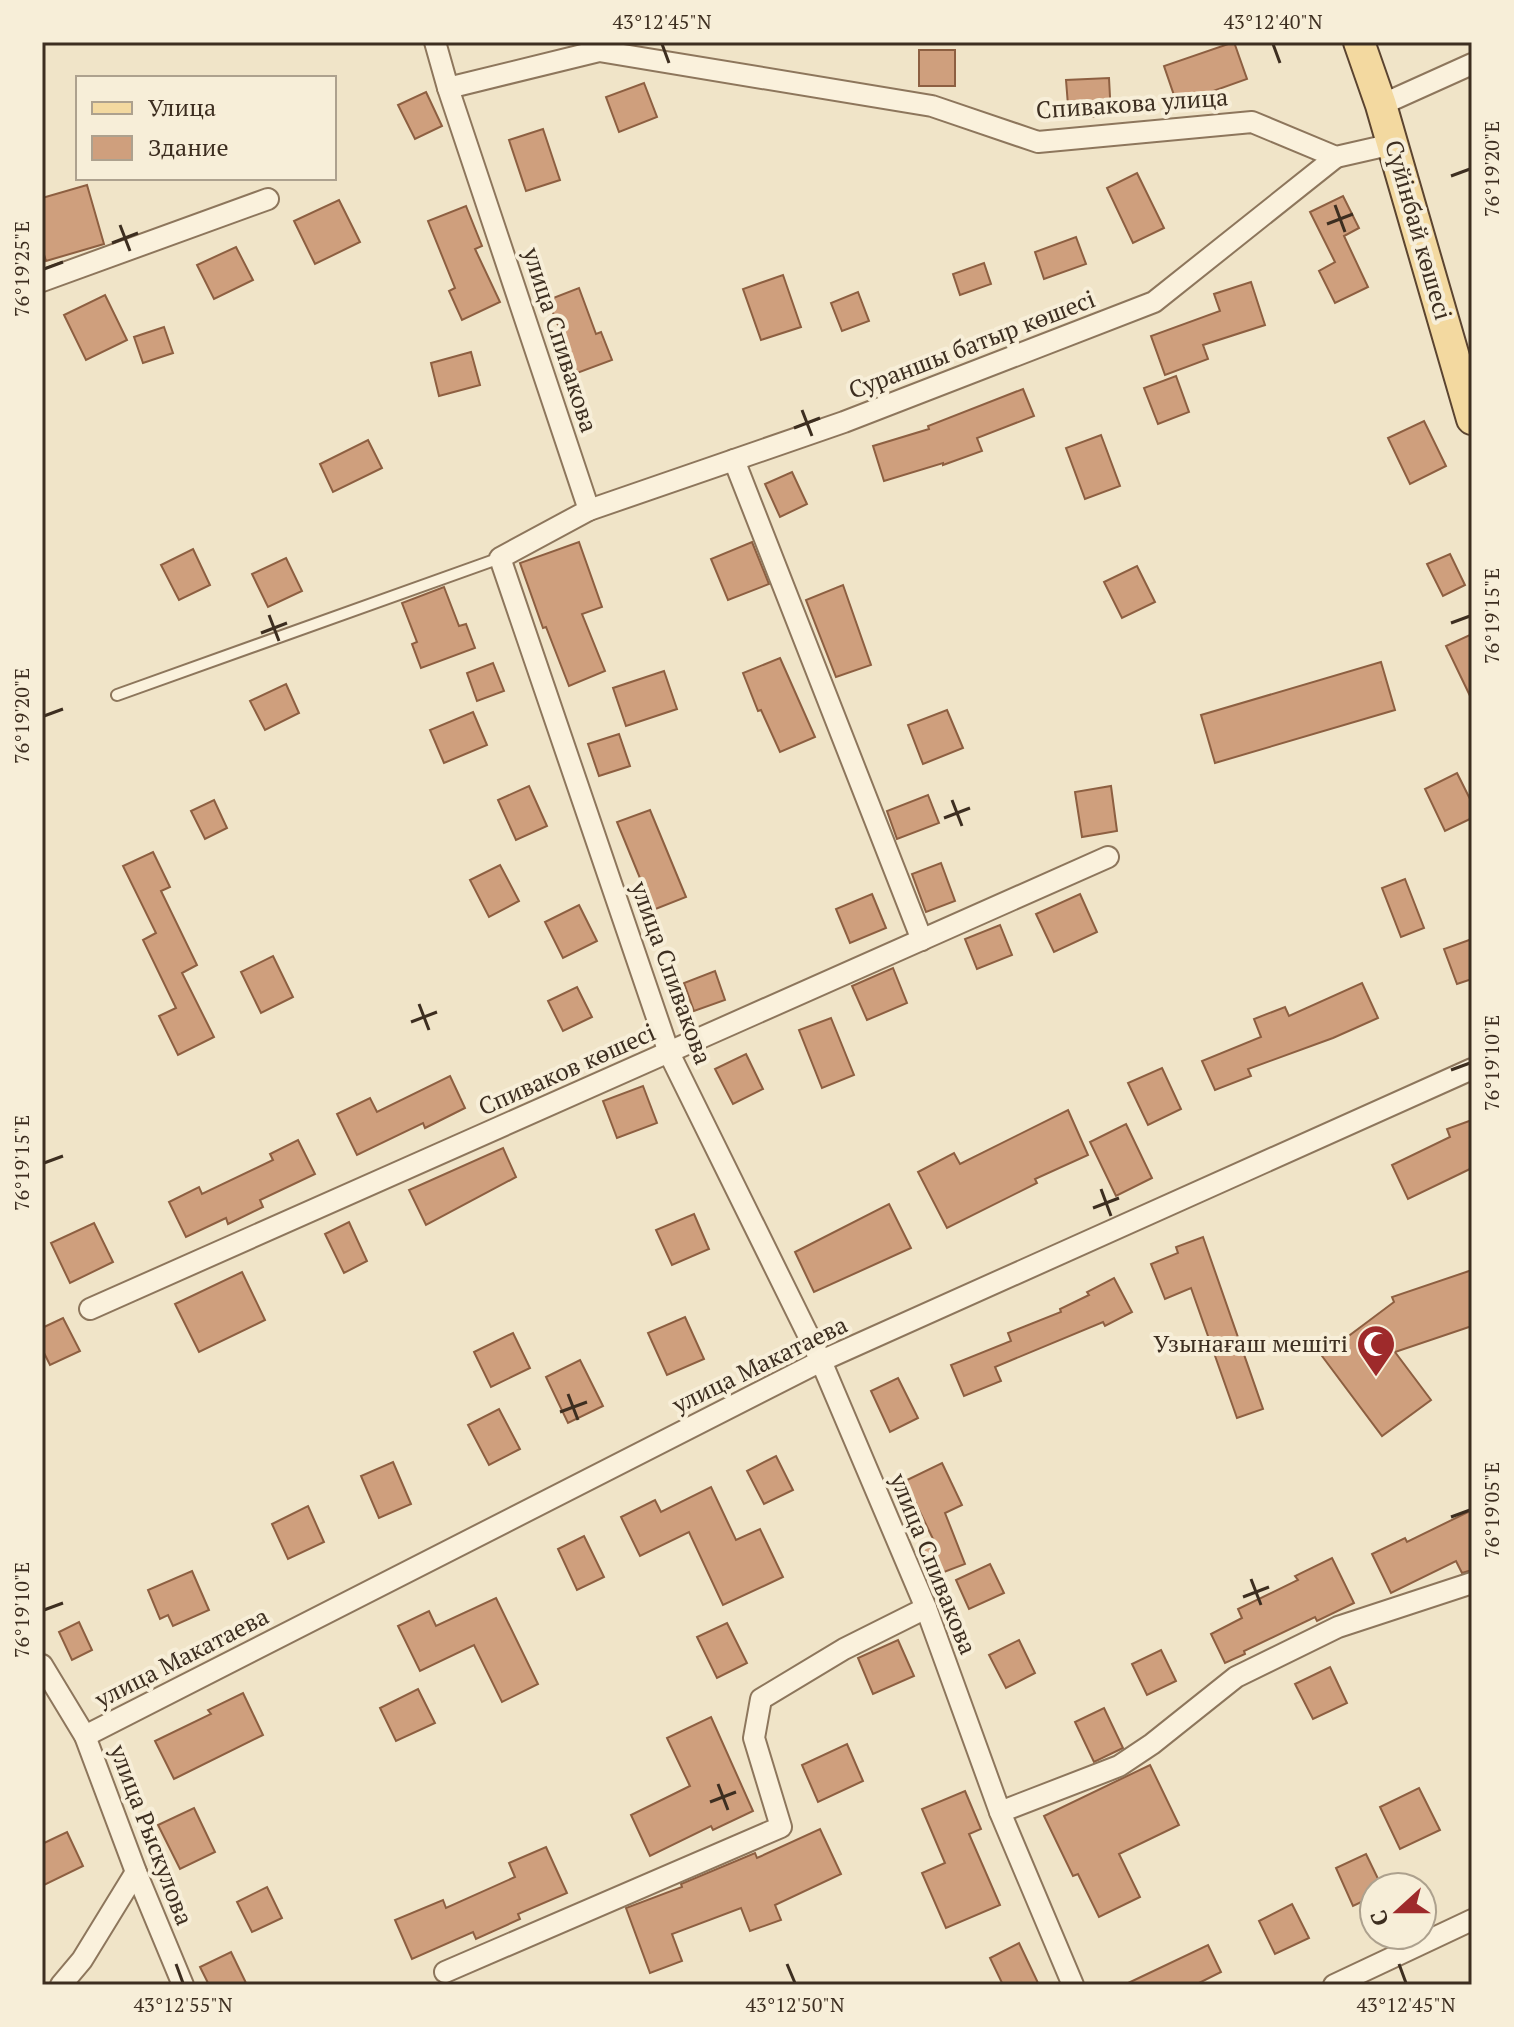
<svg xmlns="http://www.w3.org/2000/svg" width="1514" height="2027" viewBox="0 0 1514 2027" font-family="'PT Serif',serif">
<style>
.building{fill:#cf9f7d;stroke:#8d5f41;stroke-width:2}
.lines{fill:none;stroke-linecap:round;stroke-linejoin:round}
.lane-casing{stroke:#8d765c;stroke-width:14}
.street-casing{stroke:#8d765c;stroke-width:24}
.primary-casing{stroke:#5b4430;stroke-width:34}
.lane{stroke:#faf1dc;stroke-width:10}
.street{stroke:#faf1dc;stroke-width:20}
.primary{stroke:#f3d9a0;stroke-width:30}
.ticks{fill:none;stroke:#3d2e20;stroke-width:3}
.labels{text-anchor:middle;stroke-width:8;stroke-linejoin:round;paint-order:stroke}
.street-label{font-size:24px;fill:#3d2e20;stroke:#f7eed8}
.poi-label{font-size:24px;fill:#3d2e20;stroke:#f7eed8;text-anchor:end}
.neatline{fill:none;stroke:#3d2e20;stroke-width:3}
.ticks-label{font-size:20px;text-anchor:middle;fill:#3d2e20}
</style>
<rect width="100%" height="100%" fill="#f0e4c8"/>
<g class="building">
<polygon points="1234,42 1247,79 1177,104 1164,66"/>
<rect x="919" y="50" width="36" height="36"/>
<polygon points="1109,78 1111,116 1069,118 1066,80"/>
<polygon points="644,83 657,117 619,132 606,97"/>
<polygon points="426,92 442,126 415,139 398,105"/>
<polygon points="543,129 560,180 526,191 509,140"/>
<polygon points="1137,173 1164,228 1133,243 1107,188"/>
<polygon points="87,185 104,244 46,261 42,248 42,198"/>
<polygon points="1343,196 1359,228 1344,236 1368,287 1335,303 1319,271 1335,262 1310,212"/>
<polygon points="339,200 360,242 315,264 294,221"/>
<polygon points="466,206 482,246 475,249 500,302 462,320 449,291 455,288 428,221"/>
<polygon points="1076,237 1086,264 1044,279 1035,252"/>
<polygon points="236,247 253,280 214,299 197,265"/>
<polygon points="984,263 991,284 960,295 953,274"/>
<polygon points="783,275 801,327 761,340 743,289"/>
<polygon points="1251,282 1265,325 1203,345 1208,359 1165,375 1151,336 1220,311 1214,294"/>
<polygon points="579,288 596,334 601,332 612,360 577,373 548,300"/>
<polygon points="858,292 869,321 842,331 831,303"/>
<polygon points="105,295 127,340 86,360 64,315"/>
<polygon points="164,327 173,353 143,363 134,337"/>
<polygon points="471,352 480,385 439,396 431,363"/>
<polygon points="1176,376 1189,412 1158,424 1144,388"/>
<polygon points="1023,389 1034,416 977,438 982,451 943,465 943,463 884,481 873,446 929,429 928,426"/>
<polygon points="1424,421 1446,466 1410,484 1388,438"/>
<polygon points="1101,435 1120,486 1085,499 1066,448"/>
<polygon points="368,440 382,468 333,492 320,464"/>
<polygon points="792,472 807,504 780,517 765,484"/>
<polygon points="579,542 602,607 582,614 605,671 569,686 546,627 543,628 520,563"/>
<polygon points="752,542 769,584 728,600 711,559"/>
<polygon points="193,549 210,585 179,600 161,565"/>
<polygon points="1450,554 1465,585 1443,596 1427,564"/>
<polygon points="286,558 302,591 268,607 252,574"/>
<polygon points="1137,566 1155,602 1122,618 1104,582"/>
<polygon points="843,585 871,665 836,677 806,600"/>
<polygon points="444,587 459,626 466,624 475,648 421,668 412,644 417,642 402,603"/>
<polygon points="1472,634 1472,700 1446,646"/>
<polygon points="780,658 815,737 780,752 761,710 758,711 743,673"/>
<polygon points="1381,662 1395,710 1215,763 1201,715"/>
<polygon points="493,663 504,691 477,701 467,673"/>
<polygon points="664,671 677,709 626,726 613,688"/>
<polygon points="286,684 299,713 265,730 250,701"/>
<polygon points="947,710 963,748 923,764 908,725"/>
<polygon points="473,712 487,745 444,763 430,730"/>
<polygon points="619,734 630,766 599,776 588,744"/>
<polygon points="1457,773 1472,803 1472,818 1445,831 1425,789"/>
<polygon points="529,786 547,826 516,840 498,800"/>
<polygon points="1111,786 1117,831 1082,837 1075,792"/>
<polygon points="928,795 939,823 897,839 887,811"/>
<polygon points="214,800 227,828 205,839 191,811"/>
<polygon points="650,810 686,897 653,910 617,822"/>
<polygon points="153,852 170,887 161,891 197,965 182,973 214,1037 178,1055 159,1016 176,1008 143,940 156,933 123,866"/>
<polygon points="941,863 955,901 926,912 912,874"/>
<polygon points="500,865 519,901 489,917 470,880"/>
<polygon points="1405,879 1424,928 1401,937 1382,888"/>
<polygon points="872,894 886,928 850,943 836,909"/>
<polygon points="1080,894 1097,932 1054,952 1036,914"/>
<polygon points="579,905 597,941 563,958 545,922"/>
<polygon points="1000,925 1012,955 977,969 965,939"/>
<polygon points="1472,939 1472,979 1457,984 1444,949"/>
<polygon points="273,956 293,997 261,1013 241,972"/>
<polygon points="893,968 907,1003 867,1020 852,986"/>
<polygon points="715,971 725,1000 694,1011 684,983"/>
<polygon points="1362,983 1378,1018 1333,1038 1248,1069 1251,1076 1215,1090 1202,1061 1261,1037 1254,1019 1285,1007 1289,1016"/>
<polygon points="577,987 592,1017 563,1031 548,1001"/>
<polygon points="831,1018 854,1075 822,1088 799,1030"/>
<polygon points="746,1054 763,1089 733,1104 715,1069"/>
<polygon points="1162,1068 1181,1109 1148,1125 1128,1083"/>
<polygon points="450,1076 465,1108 425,1128 423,1123 357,1155 337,1114 370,1098 377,1112"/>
<polygon points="643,1086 657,1123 617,1138 603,1101"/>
<polygon points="1068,1110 1088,1155 1035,1179 1037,1183 947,1228 918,1172 954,1153 960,1164"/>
<polygon points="1472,1120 1472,1168 1408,1199 1392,1165 1450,1137 1447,1129"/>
<polygon points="1126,1124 1152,1178 1116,1196 1090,1142"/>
<polygon points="298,1140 315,1174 260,1200 263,1207 228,1224 226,1218 186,1237 169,1202 199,1187 202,1194 273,1160 270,1154"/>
<polygon points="503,1148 516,1177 426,1225 409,1190"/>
<polygon points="889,1204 911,1248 814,1292 795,1252"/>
<polygon points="694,1214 709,1249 672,1265 656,1230"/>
<polygon points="349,1222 367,1261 344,1273 325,1234"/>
<polygon points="94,1223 113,1262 70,1283 51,1243"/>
<polygon points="1203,1237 1263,1409 1237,1418 1191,1288 1165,1299 1151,1264 1178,1253 1176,1247"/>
<polygon points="1472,1270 1472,1326 1395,1352 1431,1400 1382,1436 1322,1356 1394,1302 1392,1297"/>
<polygon points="242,1272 265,1320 199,1352 175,1304"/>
<polygon points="1114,1278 1132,1312 1105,1326 1103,1322 995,1367 1001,1381 964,1396 951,1365 1011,1341 1008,1333 1061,1312 1060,1309 1089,1295 1087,1292"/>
<polygon points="685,1317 704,1359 667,1375 648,1333"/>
<polygon points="63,1318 80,1351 50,1365 42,1349 42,1328"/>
<polygon points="513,1333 530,1368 491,1387 474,1352"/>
<polygon points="580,1360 603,1406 568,1423 546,1377"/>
<polygon points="898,1378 918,1418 890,1432 871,1391"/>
<polygon points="499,1409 520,1449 489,1465 468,1425"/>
<polygon points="776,1456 793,1490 764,1504 747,1471"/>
<polygon points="393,1462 411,1504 379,1518 361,1476"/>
<polygon points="942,1463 962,1505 945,1513 965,1564 931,1577 919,1547 934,1541 905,1481"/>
<polygon points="711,1487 736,1540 760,1529 783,1577 723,1605 689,1532 640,1556 621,1517 655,1500 661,1512"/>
<polygon points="308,1506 324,1542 288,1559 272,1524"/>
<polygon points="1472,1510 1472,1570 1462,1573 1456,1561 1391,1593 1372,1554 1405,1538 1407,1542"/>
<polygon points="584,1536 604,1577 577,1590 558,1549"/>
<polygon points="1332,1558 1354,1603 1317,1621 1315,1617 1244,1651 1245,1654 1225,1663 1211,1634 1242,1618 1238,1609 1298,1580 1295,1576"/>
<polygon points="990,1564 1004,1593 969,1609 956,1580"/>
<polygon points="192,1571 209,1610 173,1626 168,1615 160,1619 148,1590"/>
<polygon points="496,1598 538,1684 502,1702 474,1645 420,1671 398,1626 429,1611 436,1626"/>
<polygon points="79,1622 92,1650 72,1660 59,1632"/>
<polygon points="727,1623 747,1663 717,1678 697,1637"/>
<polygon points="898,1640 914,1676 873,1694 858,1658"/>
<polygon points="1019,1640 1035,1673 1006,1688 989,1655"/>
<polygon points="1161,1650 1176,1681 1147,1695 1132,1664"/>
<polygon points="1330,1667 1347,1703 1313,1719 1295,1684"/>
<polygon points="418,1689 435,1723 396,1741 380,1708"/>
<polygon points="243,1693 263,1735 174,1779 155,1741 211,1714 208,1710"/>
<polygon points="1104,1708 1123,1748 1094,1762 1075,1722"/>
<polygon points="711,1717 753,1811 713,1830 711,1826 650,1856 631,1815 690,1786 667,1738"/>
<polygon points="847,1744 863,1781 818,1802 802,1765"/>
<polygon points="1150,1765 1179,1825 1119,1854 1140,1897 1099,1917 1078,1874 1073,1876 1044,1816"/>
<polygon points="1419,1788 1440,1830 1400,1849 1380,1807"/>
<polygon points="965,1791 981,1829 969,1834 1000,1905 946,1928 922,1873 945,1863 922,1809"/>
<polygon points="194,1808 215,1852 180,1869 158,1825"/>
<polygon points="820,1829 841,1874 775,1905 781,1920 750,1931 741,1908 672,1934 682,1961 650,1973 626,1908 682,1887 681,1884 755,1853 757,1858"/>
<polygon points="67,1832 83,1866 42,1886 42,1844"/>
<polygon points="546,1847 567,1893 518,1914 520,1919 476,1939 473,1932 412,1959 395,1920 443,1900 446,1908 515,1877 509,1863"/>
<polygon points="1366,1854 1382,1887 1374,1887 1374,1896 1353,1906 1336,1868"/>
<polygon points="267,1887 282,1918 252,1932 237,1902"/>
<polygon points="1292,1904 1309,1938 1275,1954 1259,1921"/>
<polygon points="1019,1943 1039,1985 1003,1985 990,1958"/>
<polygon points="1208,1945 1221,1972 1195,1985 1124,1985"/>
<polygon points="231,1952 247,1985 209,1985 200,1967"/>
</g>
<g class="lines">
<defs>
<polyline id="lane" points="117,695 500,558"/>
<g id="street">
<polyline points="435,42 448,88 589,510 500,558 669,1053 821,1361 926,1608 1000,1812 1073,1985"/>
<polyline points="448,88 599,51 932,106 1038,142 1252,122 1336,157 1393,144"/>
<polyline points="1381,105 1472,64"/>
<polyline points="42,281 268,199"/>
<polyline points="734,460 922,940"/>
<polyline points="589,510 844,422 1154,302 1336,157"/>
<polyline points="90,1309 1108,857"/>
<polyline points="42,1665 85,1736 136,1872 183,1985"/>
<polyline points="85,1736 821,1361 1472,1069"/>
<polyline points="1000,1812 1119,1766 1152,1744 1236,1677 1338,1627 1472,1583"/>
<polyline points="445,1972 781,1827 754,1738 761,1699 844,1649 926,1608"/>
<polyline points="61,1985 82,1960 136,1872"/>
<polyline points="1334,1985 1472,1920"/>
</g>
<polyline id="primary" points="1359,42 1381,105 1472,419"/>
</defs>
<use href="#lane" class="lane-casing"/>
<use href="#street" class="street-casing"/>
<use href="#primary" class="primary-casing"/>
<use href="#lane" class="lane"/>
<use href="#street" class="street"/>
<use href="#primary" class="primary"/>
</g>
<path class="ticks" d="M662 44 669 63M1273 44 1280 63M1451 176 1470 169M1335 205 1345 232M1327 224 1353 214M120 225 130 251M112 243 138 233M44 269 63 262M802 410 812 436M794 428 820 418M269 615 279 641M1451 623 1470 616M261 633 287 623M44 716 63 709M952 800 962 826M944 818 970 808M419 1004 429 1030M411 1022 437 1012M1451 1070 1470 1063M44 1163 63 1156M1101 1189 1111 1216M1093 1208 1119 1198M568 1394 578 1420M560 1412 587 1402M1451 1517 1470 1510M1251 1579 1261 1605M1243 1597 1269 1587M44 1610 63 1603M718 1784 728 1810M710 1802 736 1792M176 1964 183 1983M787 1964 795 1983M1399 1964 1406 1983"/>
<defs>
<symbol id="mosque-pin" viewBox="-11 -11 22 30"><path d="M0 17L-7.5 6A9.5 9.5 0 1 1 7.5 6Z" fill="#9e2a2b" stroke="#f7eed8"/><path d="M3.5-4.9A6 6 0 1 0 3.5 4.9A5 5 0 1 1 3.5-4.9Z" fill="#fff"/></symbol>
</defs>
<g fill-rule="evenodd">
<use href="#mosque-pin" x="1354" y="1322" width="44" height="60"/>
</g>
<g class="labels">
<g class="street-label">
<text transform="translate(1132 104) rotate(-4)" y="8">Спивакова улица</text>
<text transform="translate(1418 230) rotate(74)" y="8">Сүйінбай көшесі</text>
<text transform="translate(560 340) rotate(72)" y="8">улица Спивакова</text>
<text transform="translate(972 345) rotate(-21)" y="8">Сураншы батыр көшесі</text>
<text transform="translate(671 973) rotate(70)" y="8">улица Спивакова</text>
<text transform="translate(567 1070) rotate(-24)" y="8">Спиваков көшесі</text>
<text transform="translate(760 1365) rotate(-26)" y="8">улица Макатаева</text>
<text transform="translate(933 1564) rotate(68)" y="8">улица Спивакова</text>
<text transform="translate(182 1658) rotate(-27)" y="8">улица Макатаева</text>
<text transform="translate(151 1835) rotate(69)" y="8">улица Рыскулова</text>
</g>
<g class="poi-label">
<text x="1348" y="1352">Узынағаш мешіті</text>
</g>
</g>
<rect width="1514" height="2027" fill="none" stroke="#f7eed8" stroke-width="88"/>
<rect x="76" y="76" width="260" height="104" fill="#f7eed8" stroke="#ada18e" stroke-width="2"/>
<rect x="92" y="102" width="40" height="12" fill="#f3d9a0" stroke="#ada18e" stroke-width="2"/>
<text x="148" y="116" font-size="24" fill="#3d2e20">Улица</text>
<rect x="92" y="136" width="40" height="24" fill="#cf9f7d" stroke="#ada18e" stroke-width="2"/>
<text x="148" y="156" font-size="24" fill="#3d2e20">Здание</text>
<g transform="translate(1398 1911) rotate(249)"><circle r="38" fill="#f7eed8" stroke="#ada18e" stroke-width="2"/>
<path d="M0-6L14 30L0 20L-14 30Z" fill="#9e2a2b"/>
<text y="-12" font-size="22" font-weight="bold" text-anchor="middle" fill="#3d2e20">С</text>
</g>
<rect x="44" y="44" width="1426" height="1939" class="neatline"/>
<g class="ticks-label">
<text x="662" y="29">43°12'45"N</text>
<text x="1273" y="29">43°12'40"N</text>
<text transform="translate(1492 169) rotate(-90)" y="7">76°19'20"E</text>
<text transform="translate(22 269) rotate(-90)" y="7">76°19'25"E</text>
<text transform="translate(1492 616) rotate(-90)" y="7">76°19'15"E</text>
<text transform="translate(22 716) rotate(-90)" y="7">76°19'20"E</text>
<text transform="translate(1492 1063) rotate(-90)" y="7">76°19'10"E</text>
<text transform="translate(22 1163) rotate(-90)" y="7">76°19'15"E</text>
<text transform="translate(1492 1510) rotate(-90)" y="7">76°19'05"E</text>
<text transform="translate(22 1610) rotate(-90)" y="7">76°19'10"E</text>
<text x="183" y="2012">43°12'55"N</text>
<text x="795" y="2012">43°12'50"N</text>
<text x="1406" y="2012">43°12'45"N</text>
</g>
</svg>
